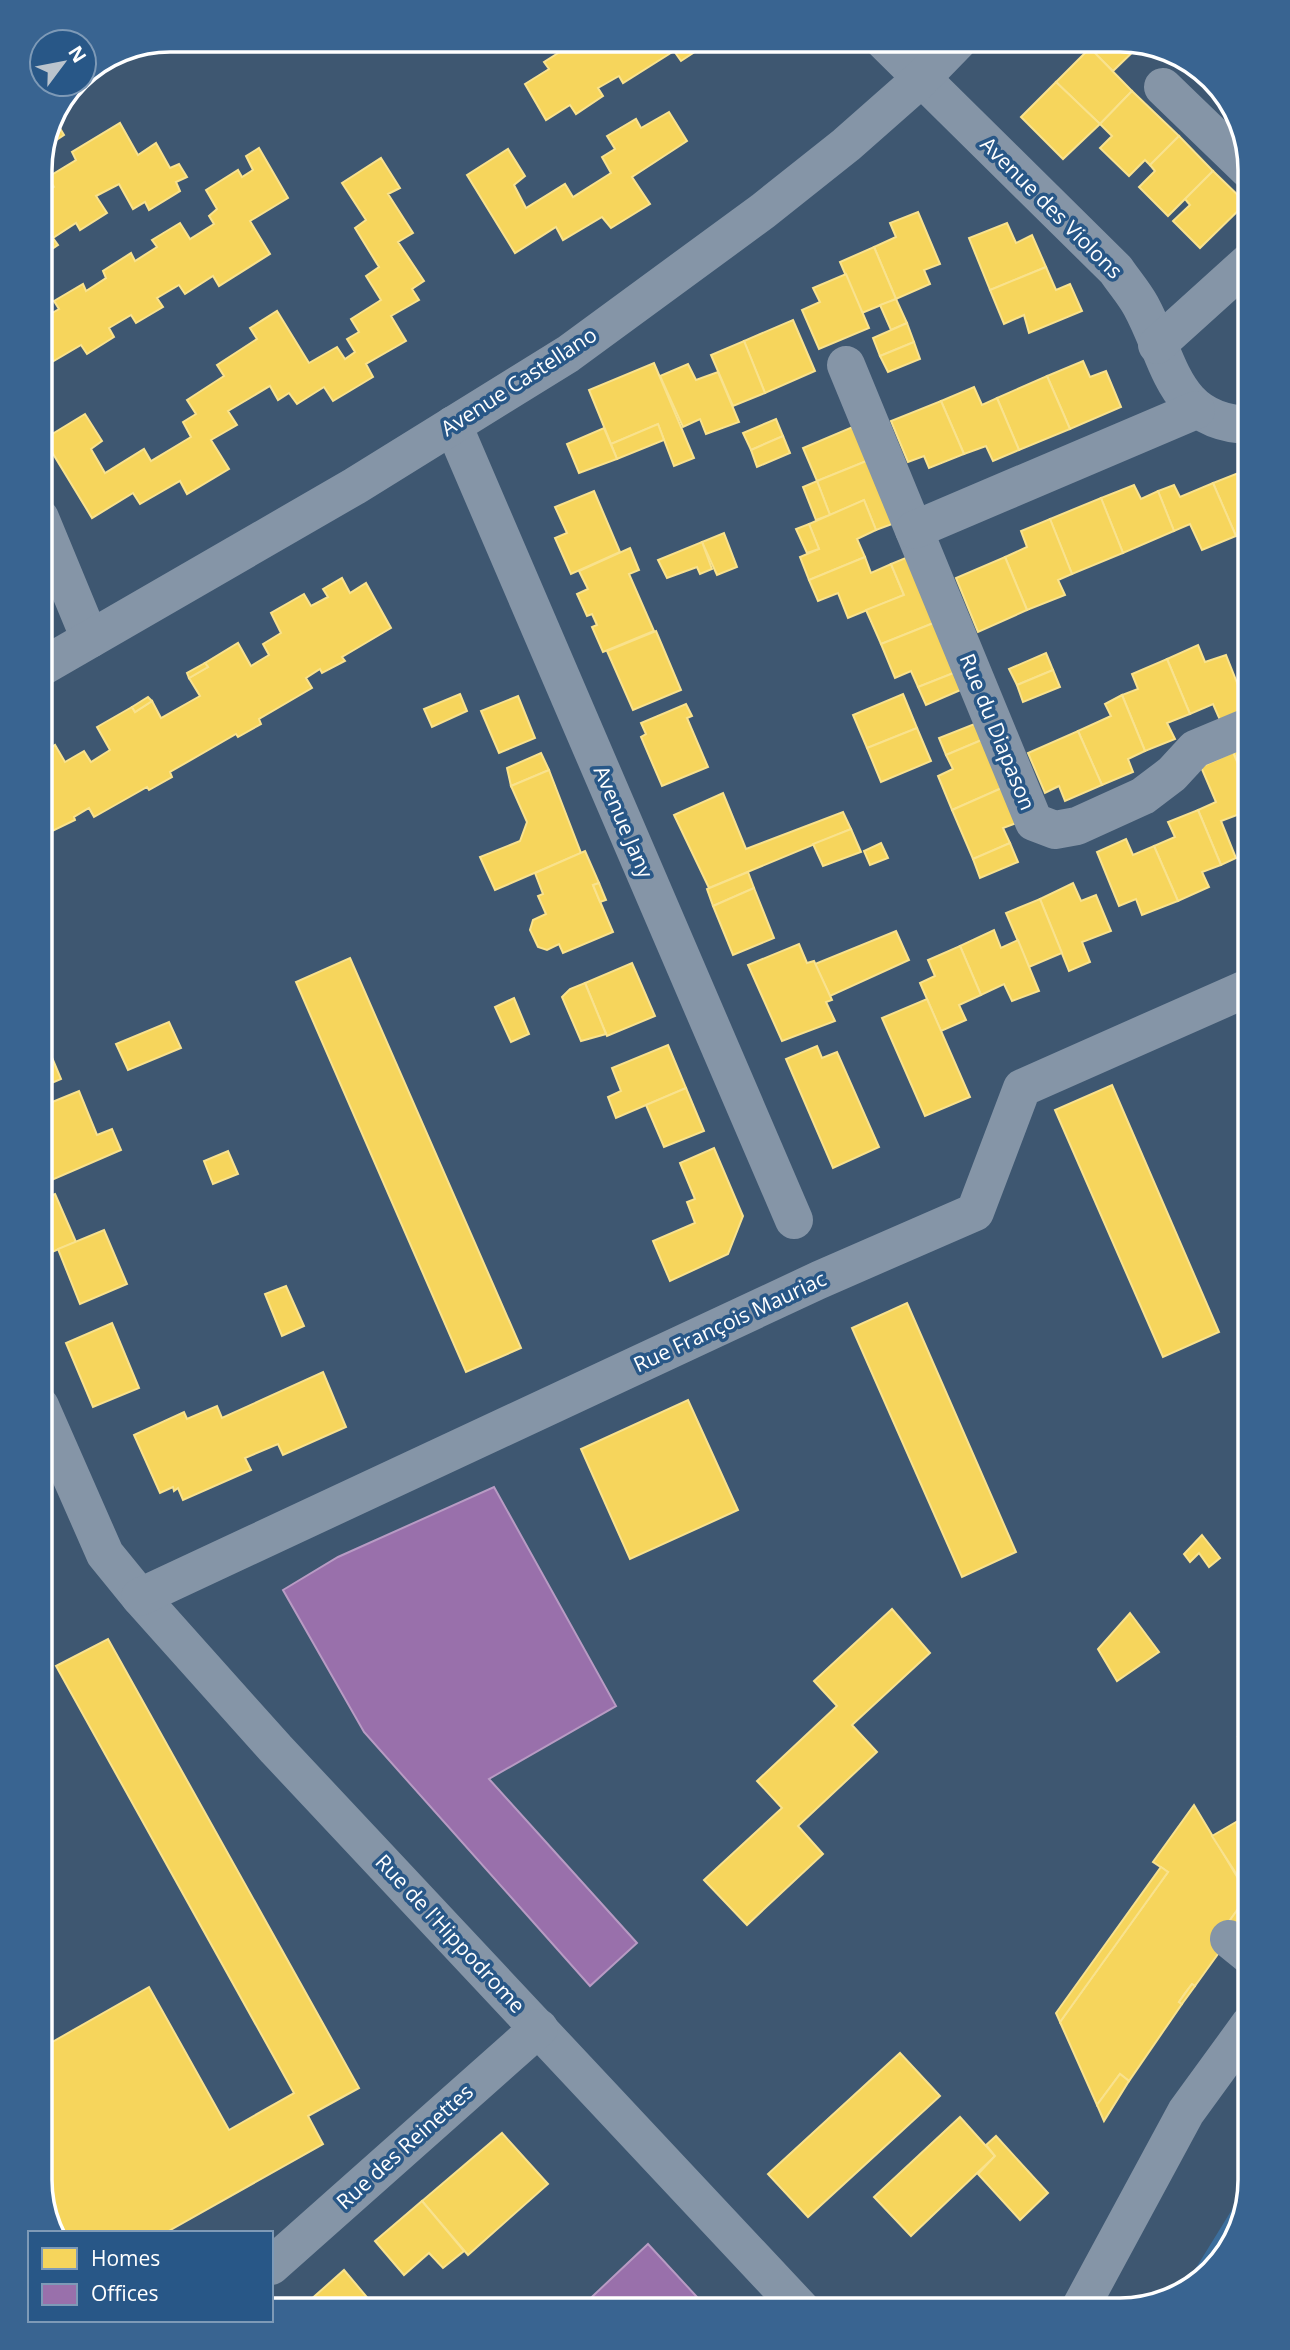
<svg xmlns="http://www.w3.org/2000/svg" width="1290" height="2350" viewBox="0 0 1290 2350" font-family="'Open Sans',sans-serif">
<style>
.green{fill:#3c6e9c}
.homes{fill:#f6d55c;stroke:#f9e28d;stroke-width:2}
.offices{fill:#9970ab;stroke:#b89bc4;stroke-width:2}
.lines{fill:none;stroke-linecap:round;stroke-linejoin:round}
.minor{stroke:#8595a7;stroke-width:38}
.tertiary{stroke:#8595a7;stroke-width:38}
.labels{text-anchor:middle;stroke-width:7;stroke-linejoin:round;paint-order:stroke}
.street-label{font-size:21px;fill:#fff;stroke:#285787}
.rim{fill:none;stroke:#fff;stroke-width:3.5}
</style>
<rect width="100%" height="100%" fill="#3e5771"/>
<polygon class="green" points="1249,2182 1228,2251 1183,2289"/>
<g class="homes">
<polygon points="593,40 713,40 681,61 674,51 623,83 619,76 598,88 603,96 576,114 570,105 546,120 525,84 549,69 544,62 571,45 575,52"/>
<polygon points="1082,41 1128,41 1140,45 1113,71"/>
<polygon points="1090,48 1132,91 1100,124 1056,82"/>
<polygon points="1056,82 1100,124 1063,159 1021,117"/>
<polygon points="1132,91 1179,136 1150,165 1145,160 1129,176 1100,148 1112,136 1100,124"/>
<polygon points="669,112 687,141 632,177 650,204 611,228 602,217 563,240 556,227 515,253 467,175 508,149 525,176 514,185 526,208 565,184 573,197 611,173 602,157 615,149 607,136 636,119 641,128"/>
<polygon points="120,123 138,155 156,143 170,168 179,164 187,177 176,182 180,191 149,210 145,202 133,209 119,184 96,196 107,213 80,230 76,223 53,238 58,245 40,257 41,195 54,187 48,177 76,160 72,152"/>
<polygon points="58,125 64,135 49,145"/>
<polygon points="1179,136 1213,171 1168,216 1139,187 1155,171 1150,165"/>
<polygon points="259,148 288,198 250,221 270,254 219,286 213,276 185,294 179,285 157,298 163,307 136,323 131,315 109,328 114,337 87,354 81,345 40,369 40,320 59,309 54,301 83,284 86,291 106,278 103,271 131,253 135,261 157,247 152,240 180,223 190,239 214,224 209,216 217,209 206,190 238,170 242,177 253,170 246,156"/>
<polygon points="381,158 400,188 388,194 413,233 398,242 424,281 412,289 419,300 391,316 406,341 366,364 373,377 333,401 324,387 297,404 289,393 278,400 270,386 228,411 237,425 211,440 229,469 187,494 180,481 140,504 133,493 92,518 44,439 85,414 102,441 91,449 105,473 144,449 151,461 191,437 183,422 196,414 187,400 224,376 217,365 257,339 250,328 277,311 309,363 337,347 345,359 355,352 347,339 359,332 351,319 381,300 366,276 379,267 355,228 366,220 342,183"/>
<polygon points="1213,171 1246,203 1200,248 1173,221 1190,205 1185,199"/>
<polygon points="918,212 940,264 924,270 930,284 896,299 874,247 896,237 890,223"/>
<polygon points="1007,223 1016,243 1032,235 1046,267 990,290 969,238"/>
<polygon points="874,247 896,299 862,313 840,262"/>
<polygon points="1046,267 1056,290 1070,284 1082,311 1029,333 1024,315 1004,324 990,290"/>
<polygon points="846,274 869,328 819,349 802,310 820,302 813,288"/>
<polygon points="896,299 907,323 891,330 880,305"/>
<polygon points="793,320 815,371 765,393 744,341"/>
<polygon points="907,323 914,342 880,356 873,338"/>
<polygon points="744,341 765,393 733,406 711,355"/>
<polygon points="914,342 920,359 888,372 880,356"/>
<polygon points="1083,361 1090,377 1106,371 1121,407 1070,429 1047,376"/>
<polygon points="654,363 694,458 674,466 658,424 611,444 589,390"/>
<polygon points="688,364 696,380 718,372 739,422 706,434 700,419 683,427 660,376"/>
<polygon points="1047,376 1070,429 1019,450 997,398"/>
<polygon points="974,387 982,405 997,398 1019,450 993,461 986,446 964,454 941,401"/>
<polygon points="941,401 964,454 929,468 924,456 908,462 891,421"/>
<polygon points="776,419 783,436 751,450 743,433"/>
<polygon points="658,424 664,440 617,459 611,444"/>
<polygon points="855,426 869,460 817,481 803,448"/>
<polygon points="604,428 617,459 579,473 567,444"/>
<polygon points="783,436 790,453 757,467 751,450"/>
<polygon points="869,460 895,523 876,530 864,500 830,515 817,481"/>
<polygon points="1246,470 1250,480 1250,530 1236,536 1213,483"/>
<polygon points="817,481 830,515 816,520 803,487"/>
<polygon points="1213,483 1236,536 1202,550 1190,524 1174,531 1158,491 1174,485 1180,497"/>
<polygon points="1134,485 1141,499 1158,491 1174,531 1123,553 1101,498"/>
<polygon points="594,491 620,552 571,574 555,538 567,533 555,507"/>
<polygon points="1101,498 1123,553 1072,574 1050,519"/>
<polygon points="864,500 876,530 857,539 865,557 809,580 800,557 819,549 809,524"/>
<polygon points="1050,519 1072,574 1058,580 1065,595 1027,610 1005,557 1027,547 1021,531"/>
<polygon points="809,524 819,549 807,553 796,529"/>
<polygon points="724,533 737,567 717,575 702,542"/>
<polygon points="702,542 712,569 700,574 697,567 667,578 658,560"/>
<polygon points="630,548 639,570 629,574 654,631 603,652 592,627 597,625 592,614 587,616 577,594 588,589 579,571"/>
<polygon points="865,557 871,573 891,564 904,595 848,618 838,593 818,601 809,580"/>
<polygon points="908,557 936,622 881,644 866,610 904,595 891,564"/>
<polygon points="1005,557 1027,610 978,632 956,578"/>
<polygon points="342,578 350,593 366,583 391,628 342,657 345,661 322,673 320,669 306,678 312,688 259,719 261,724 238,737 236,734 170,772 172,777 149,790 147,787 94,817 89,808 74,817 75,820 40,837 40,754 55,745 65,762 84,751 91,762 110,750 97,727 132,707 135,712 152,701 161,718 200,696 189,678 208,667 205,663 238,643 251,666 269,655 263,644 281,633 271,613 304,594 311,606 328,597 323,589"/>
<polygon points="936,622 956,672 918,687 911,671 895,678 881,644"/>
<polygon points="656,631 681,690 633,710 607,651"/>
<polygon points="1198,645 1205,662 1226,655 1247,708 1220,720 1213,704 1190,714 1167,659"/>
<polygon points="1046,653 1053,670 1017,685 1009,669"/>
<polygon points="1167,659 1190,714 1167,723 1175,739 1145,751 1122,695 1138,689 1132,674"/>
<polygon points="205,663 208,667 189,678 187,673"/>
<polygon points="1053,670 1060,687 1023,702 1017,685"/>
<polygon points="956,672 963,689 926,705 918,687"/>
<polygon points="460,694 467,711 432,727 424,709"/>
<polygon points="903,694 917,728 867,748 853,715"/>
<polygon points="1122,695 1145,751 1128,759 1133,772 1102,785 1078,731 1111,716 1105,704"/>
<polygon points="518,696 535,738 499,753 481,711"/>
<polygon points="148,697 152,701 135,712 132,707"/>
<polygon points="686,704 692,716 687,718 708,767 662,786 641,737 646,734 641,723"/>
<polygon points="977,723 984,739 946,755 939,738"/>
<polygon points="917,728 931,761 881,782 867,748"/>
<polygon points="1078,731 1102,785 1065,801 1059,786 1045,793 1028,753"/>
<polygon points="984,739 1004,787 952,810 938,776 953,769 946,755"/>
<polygon points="1250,745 1250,793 1233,752"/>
<polygon points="1233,752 1250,793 1250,810 1221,821 1236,858 1221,865 1198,810 1216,802 1201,767"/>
<polygon points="541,753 549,770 511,786 507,768"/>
<polygon points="549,770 581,853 495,890 480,857 520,841 527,822 511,786"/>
<polygon points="1004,787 1019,822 1003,828 1010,843 973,859 952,810"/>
<polygon points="723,793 746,849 843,812 851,829 709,888 674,815"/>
<polygon points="1198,810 1221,865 1202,872 1209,887 1178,901 1154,846 1175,837 1168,822"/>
<polygon points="851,829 861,852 823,866 813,844"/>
<polygon points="1126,839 1133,855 1154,846 1178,901 1142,915 1136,899 1119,906 1097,852"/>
<polygon points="881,843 888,858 870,865 864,851"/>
<polygon points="1010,843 1018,862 980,878 973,859"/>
<polygon points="585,851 599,883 593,885 613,932 563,953 559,944 547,950 538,947 530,930 533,920 546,914 538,896 543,894 535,873"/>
<polygon points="748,872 754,888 713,906 707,889"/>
<polygon points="599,883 606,900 600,902 593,885"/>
<polygon points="1073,883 1081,901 1096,895 1111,931 1082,942 1090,962 1069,971 1040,899"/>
<polygon points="754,888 774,938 733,955 713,906"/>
<polygon points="1040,899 1062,953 1029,967 1006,913"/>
<polygon points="994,930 1001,948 1018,940 1039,991 1012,1001 1004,984 981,995 960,946"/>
<polygon points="896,931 909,960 830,996 815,964"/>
<polygon points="799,944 807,963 814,961 832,1000 826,1002 835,1021 782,1041 748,965"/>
<polygon points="960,946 981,995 959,1005 966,1020 941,1031 920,983 935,976 928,960"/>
<polygon points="350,958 521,1348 466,1372 296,982"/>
<polygon points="632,963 655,1016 607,1036 585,983"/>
<polygon points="585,983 606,1034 581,1041 562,997 570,989"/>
<polygon points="514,998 529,1034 511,1042 495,1007"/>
<polygon points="927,999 970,1097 925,1116 882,1018"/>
<polygon points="169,1022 181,1048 128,1070 116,1044"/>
<polygon points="40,1029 61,1079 40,1088"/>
<polygon points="668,1045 686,1088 616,1118 608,1097 621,1091 612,1068"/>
<polygon points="817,1046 822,1058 837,1052 879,1147 833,1168 786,1059"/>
<polygon points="1112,1085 1219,1332 1163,1357 1055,1110"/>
<polygon points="686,1088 704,1131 664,1147 646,1105"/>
<polygon points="79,1091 97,1135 112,1129 121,1150 40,1185 40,1107"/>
<polygon points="714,1148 743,1216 728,1254 670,1281 653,1241 695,1223 687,1202 695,1199 680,1163"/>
<polygon points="228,1151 238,1174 213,1184 204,1161"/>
<polygon points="55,1194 76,1242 40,1257 40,1200"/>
<polygon points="104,1230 127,1284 80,1304 58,1249"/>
<polygon points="286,1286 304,1326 282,1336 265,1294"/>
<polygon points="907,1303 1016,1552 962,1577 852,1328"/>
<polygon points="112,1323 139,1388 93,1407 66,1343"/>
<polygon points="323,1372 346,1427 283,1455 278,1444 245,1458 251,1470 183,1500 178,1488 174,1491 173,1487 160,1493 134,1435 184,1412 187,1419 217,1406 222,1418"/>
<polygon points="688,1400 738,1510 630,1559 581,1449"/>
<polygon points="1202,1535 1220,1558 1209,1567 1199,1553 1190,1562 1184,1554"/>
<polygon points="892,1609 930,1653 852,1725 877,1752 798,1826 823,1854 747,1925 704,1880 782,1808 757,1781 837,1706 814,1681"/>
<polygon points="1130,1613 1159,1652 1117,1681 1098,1649"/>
<polygon points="108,1639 359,2088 308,2116 323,2144 165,2233 53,2233 50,2229 40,2179 40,2049 149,1987 229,2130 294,2093 56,1666"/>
<polygon points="1250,1728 1250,1752 1238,1737"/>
<polygon points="1194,1805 1248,1895 1215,1941 1223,1947 1195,1986 1192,1984 1185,1993 1179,2002 1182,2004 1129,2081 1120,2074 1097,2105 1060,2022 1168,1872 1153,1862"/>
<polygon points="1250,1814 1250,1872 1239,1878 1212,1836"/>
<polygon points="1161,1867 1168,1872 1060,2022 1056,2013"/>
<polygon points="1248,1895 1250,1910 1223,1947 1215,1941"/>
<polygon points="1192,1984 1195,1986 1182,2004 1179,2002"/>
<polygon points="900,2053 940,2096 808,2217 768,2174"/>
<polygon points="1120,2074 1129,2081 1104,2121 1097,2105"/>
<polygon points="960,2117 995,2156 911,2236 874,2197"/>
<polygon points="502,2133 548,2184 468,2255 422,2201"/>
<polygon points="996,2136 1048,2193 1020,2220 978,2174 995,2156 986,2145"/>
<polygon points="422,2201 464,2251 443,2268 429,2253 404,2275 375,2241"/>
<polygon points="344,2270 371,2302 361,2310 299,2310"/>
</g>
<g class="offices">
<polygon points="494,1487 616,1706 489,1779 637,1943 590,1986 364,1732 283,1590 338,1557"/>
<polygon points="648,2244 709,2310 578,2310"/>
</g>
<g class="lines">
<g class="minor">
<path d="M883 40 1116 270C1124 282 1134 293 1141 306 1171 361 1172 423 1250 425"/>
<polyline points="1163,87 1250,171"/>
<polyline points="1157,345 1250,261"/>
<polyline points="846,365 1034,822 1055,830 1077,826 1143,796 1172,774 1195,749 1250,726"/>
<polyline points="453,425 794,1220"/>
<polyline points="40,518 90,639"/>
<polyline points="914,530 1196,410"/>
<polyline points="40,668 355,486 568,354 763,211 846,145 922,78 958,41"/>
<polyline points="40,1406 105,1554 140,1597 276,1749 802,2310"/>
<polyline points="140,1597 819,1280 975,1212 1022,1088 1250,987"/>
<polyline points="1229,1939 1250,1956"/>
<polyline points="271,2266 539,2028"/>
</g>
<polyline class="tertiary" points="1079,2310 1186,2112 1250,2024"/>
</g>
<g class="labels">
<g class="street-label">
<text transform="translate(1051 208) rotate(45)" y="7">Avenue des Violons</text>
<text transform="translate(519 382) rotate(-33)" y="7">Avenue Castellano</text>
<text transform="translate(997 732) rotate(68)" y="7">Rue du Diapason</text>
<text transform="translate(623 822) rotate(67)" y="7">Avenue Jany</text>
<text transform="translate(730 1322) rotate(-25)" y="7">Rue François Mauriac</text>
<text transform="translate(450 1934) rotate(47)" y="7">Rue de l'Hippodrome</text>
<text transform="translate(405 2147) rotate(-42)" y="7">Rue des Reinettes</text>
</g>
</g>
<path d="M0 0H1290V2350H0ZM170 52H1120A118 118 0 0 1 1238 170V2180A118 118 0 0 1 1120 2298H170A118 118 0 0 1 52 2180V170A118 118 0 0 1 170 52Z" fill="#396491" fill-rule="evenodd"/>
<path class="rim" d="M170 52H1120A118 118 0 0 1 1238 170V2180A118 118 0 0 1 1120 2298H170A118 118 0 0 1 52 2180V170A118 118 0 0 1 170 52Z"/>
<rect x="28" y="2231" width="245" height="91" fill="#285787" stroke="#7e9ab7" stroke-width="2"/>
<rect x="42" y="2248" width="35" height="21" fill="#f6d55c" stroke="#7e9ab7" stroke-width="2"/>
<text x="91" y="2266" font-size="21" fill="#ffffff">Homes</text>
<rect x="42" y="2284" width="35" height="21" fill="#9970ab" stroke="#7e9ab7" stroke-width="2"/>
<text x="91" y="2301" font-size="21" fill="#ffffff">Offices</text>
<g transform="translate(63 63) rotate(58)"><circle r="33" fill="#285787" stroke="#7e9ab7" stroke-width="2"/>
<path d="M0-5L12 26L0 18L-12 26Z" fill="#bbc4cd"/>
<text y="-10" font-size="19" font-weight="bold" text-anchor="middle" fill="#ffffff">N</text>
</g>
</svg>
